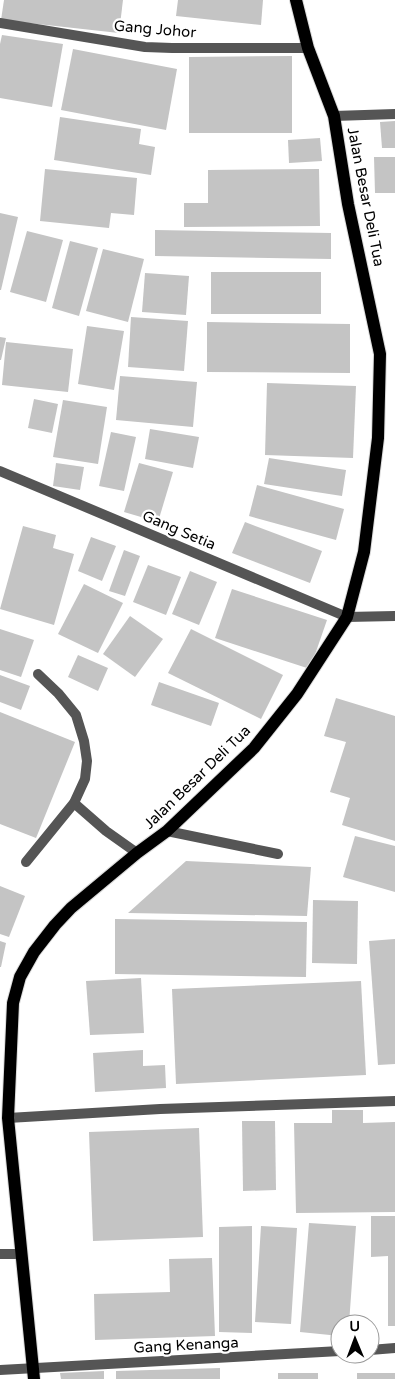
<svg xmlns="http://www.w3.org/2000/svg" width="395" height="1379" viewBox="0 0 395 1379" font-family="'Varela Round',sans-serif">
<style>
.building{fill:#c4c4c4}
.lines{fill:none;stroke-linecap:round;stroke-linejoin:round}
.primary-casing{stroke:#dbdbdb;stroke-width:14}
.lane{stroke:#555;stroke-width:10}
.street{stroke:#555;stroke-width:10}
.primary{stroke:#000;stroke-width:12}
.labels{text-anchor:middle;stroke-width:4.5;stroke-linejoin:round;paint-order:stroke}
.street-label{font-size:15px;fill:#000;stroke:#fff}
</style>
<rect width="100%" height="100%" fill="#fff"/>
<g class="building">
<polygon points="4,0 123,0 119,33 1,20"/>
<polygon points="178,0 263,0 261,25 176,16"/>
<polygon points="2,35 63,44 52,107 0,98 0,44"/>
<polygon points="73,49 177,69 166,130 61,110"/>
<polygon points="292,56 292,133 189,133 189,57"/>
<polygon points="60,117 141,129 139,144 155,147 151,175 54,160"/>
<polygon points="395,121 395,148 382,148 380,122"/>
<polygon points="320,138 322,161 289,163 288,140"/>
<polygon points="374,157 395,157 395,193 375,193"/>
<polygon points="45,169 137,178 134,215 111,213 109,228 40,221"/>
<polygon points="319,169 320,226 184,227 184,203 208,203 208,170"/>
<polygon points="0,213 18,217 1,290 0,290"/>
<polygon points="155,230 331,233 331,259 155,256"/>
<polygon points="27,231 63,240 46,302 10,292"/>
<polygon points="70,241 98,248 79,316 52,308"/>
<polygon points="103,249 144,259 128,322 86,311"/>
<rect x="211" y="272" width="110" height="42"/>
<polygon points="145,273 189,276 186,315 142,312"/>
<polygon points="131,317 188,321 184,371 128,367"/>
<polygon points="207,322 350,324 350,373 207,372"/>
<polygon points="87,326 124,331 114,390 78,384"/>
<polygon points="0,337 6,338 1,360 0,360"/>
<polygon points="6,342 73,349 68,392 2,385"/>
<polygon points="120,376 197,382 193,427 116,420"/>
<polygon points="267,383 356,386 353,458 265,455"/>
<polygon points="34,399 58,404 52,433 28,428"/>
<polygon points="63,400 107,407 98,464 53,457"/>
<polygon points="150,429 199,437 193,468 145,459"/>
<polygon points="111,432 136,437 124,491 99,486"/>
<polygon points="269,458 346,470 342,496 264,484"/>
<polygon points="56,463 84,467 80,490 53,486"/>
<polygon points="139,463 173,472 158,522 124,512"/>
<polygon points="257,485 344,509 336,540 249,516"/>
<polygon points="245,522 322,551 310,583 232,553"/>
<polygon points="23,526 56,535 53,548 74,554 54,625 0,609"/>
<polygon points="91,537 116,546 102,581 78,571"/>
<polygon points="124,550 140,556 125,596 109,591"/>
<polygon points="148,565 181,577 166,615 133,602"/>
<polygon points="190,571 217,582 199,625 172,614"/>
<polygon points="84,584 123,603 98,653 58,634"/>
<polygon points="232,589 327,620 310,669 215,638"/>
<polygon points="130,616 163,639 135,677 103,654"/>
<polygon points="0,629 34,640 21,677 0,670"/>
<polygon points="191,629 283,675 261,719 168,673"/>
<polygon points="78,655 108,668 98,691 68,677"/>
<polygon points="0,675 30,686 21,710 0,702"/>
<polygon points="159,682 219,703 211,726 151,705"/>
<polygon points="336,698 395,716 395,841 342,825 350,798 330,792 346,742 324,736"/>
<polygon points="0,712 75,742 36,838 0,824"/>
<polygon points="355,836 395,846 395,892 343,877"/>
<polygon points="186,861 311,867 307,916 128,913"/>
<polygon points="0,886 25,896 9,937 0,934"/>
<polygon points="313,900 358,901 357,964 312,963"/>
<polygon points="115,919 307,922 306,977 115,974"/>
<polygon points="395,939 395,1064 378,1065 369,941"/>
<polygon points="0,941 6,943 1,967 0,967"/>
<polygon points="141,978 144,1033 90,1035 86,981"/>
<polygon points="361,981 366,1075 176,1084 172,989"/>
<polygon points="143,1050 143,1066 165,1065 166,1088 95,1092 93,1053"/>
<polygon points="332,1110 363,1110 363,1123 395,1122 395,1212 296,1213 294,1123 332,1123"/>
<polygon points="242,1121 275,1121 276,1190 243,1191"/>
<polygon points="199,1128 203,1237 93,1241 89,1132"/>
<polygon points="371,1216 395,1216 395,1326 388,1326 388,1256 371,1257"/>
<polygon points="309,1223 356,1226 349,1324 340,1324 340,1336 300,1332"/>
<polygon points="252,1226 252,1333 219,1332 219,1227"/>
<polygon points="261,1226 297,1228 291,1324 255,1322"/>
<polygon points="212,1258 215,1336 95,1340 94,1294 170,1292 169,1259"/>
<polygon points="220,1368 220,1379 116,1379 116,1371"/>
<polygon points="104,1371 104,1379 61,1379 60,1373"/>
<rect x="278" y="1373" width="40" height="6"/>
<rect x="357" y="1373" width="38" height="6"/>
</g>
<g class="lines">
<defs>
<polyline id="primary" points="34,1379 8,1118 13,1003 20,977 34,952 55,925 71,908 137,853 167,831 254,748 297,694 347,617 364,552 378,438 380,354 348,204 334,116 308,48 296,0"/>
</defs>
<use href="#primary" class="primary-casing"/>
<g class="lane">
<polyline points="74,803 106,831 137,853"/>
<polyline points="167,831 278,854"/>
<polyline points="26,862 74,803 85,779 87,761 84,741 76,715 58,693 38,674"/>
</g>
<g class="street">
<polyline points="0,23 145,47 172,48 308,48"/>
<polyline points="334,116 395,114"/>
<polyline points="0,471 347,617 395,616"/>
<polyline points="8,1118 160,1109 395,1101"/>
<polyline points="0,1254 21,1254"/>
<polyline points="370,1350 395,1348"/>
<polyline points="0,1370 340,1351"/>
</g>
<use href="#primary" class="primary"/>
</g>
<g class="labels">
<g class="street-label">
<text transform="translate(155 29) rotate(5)" y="5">Gang Johor</text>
<text transform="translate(366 197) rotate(79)" y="5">Jalan Besar Deli Tua</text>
<text transform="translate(179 530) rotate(23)" y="5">Gang Setia</text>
<text transform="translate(197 777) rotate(-44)" y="5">Jalan Besar Deli Tua</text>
<text transform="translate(186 1345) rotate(-3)" y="5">Gang Kenanga</text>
</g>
</g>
<g transform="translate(355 1339) rotate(359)"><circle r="24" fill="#ffffff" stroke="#999999"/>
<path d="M0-4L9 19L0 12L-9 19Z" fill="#000000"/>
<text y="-8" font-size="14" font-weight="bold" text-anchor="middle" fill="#000000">U</text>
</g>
</svg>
